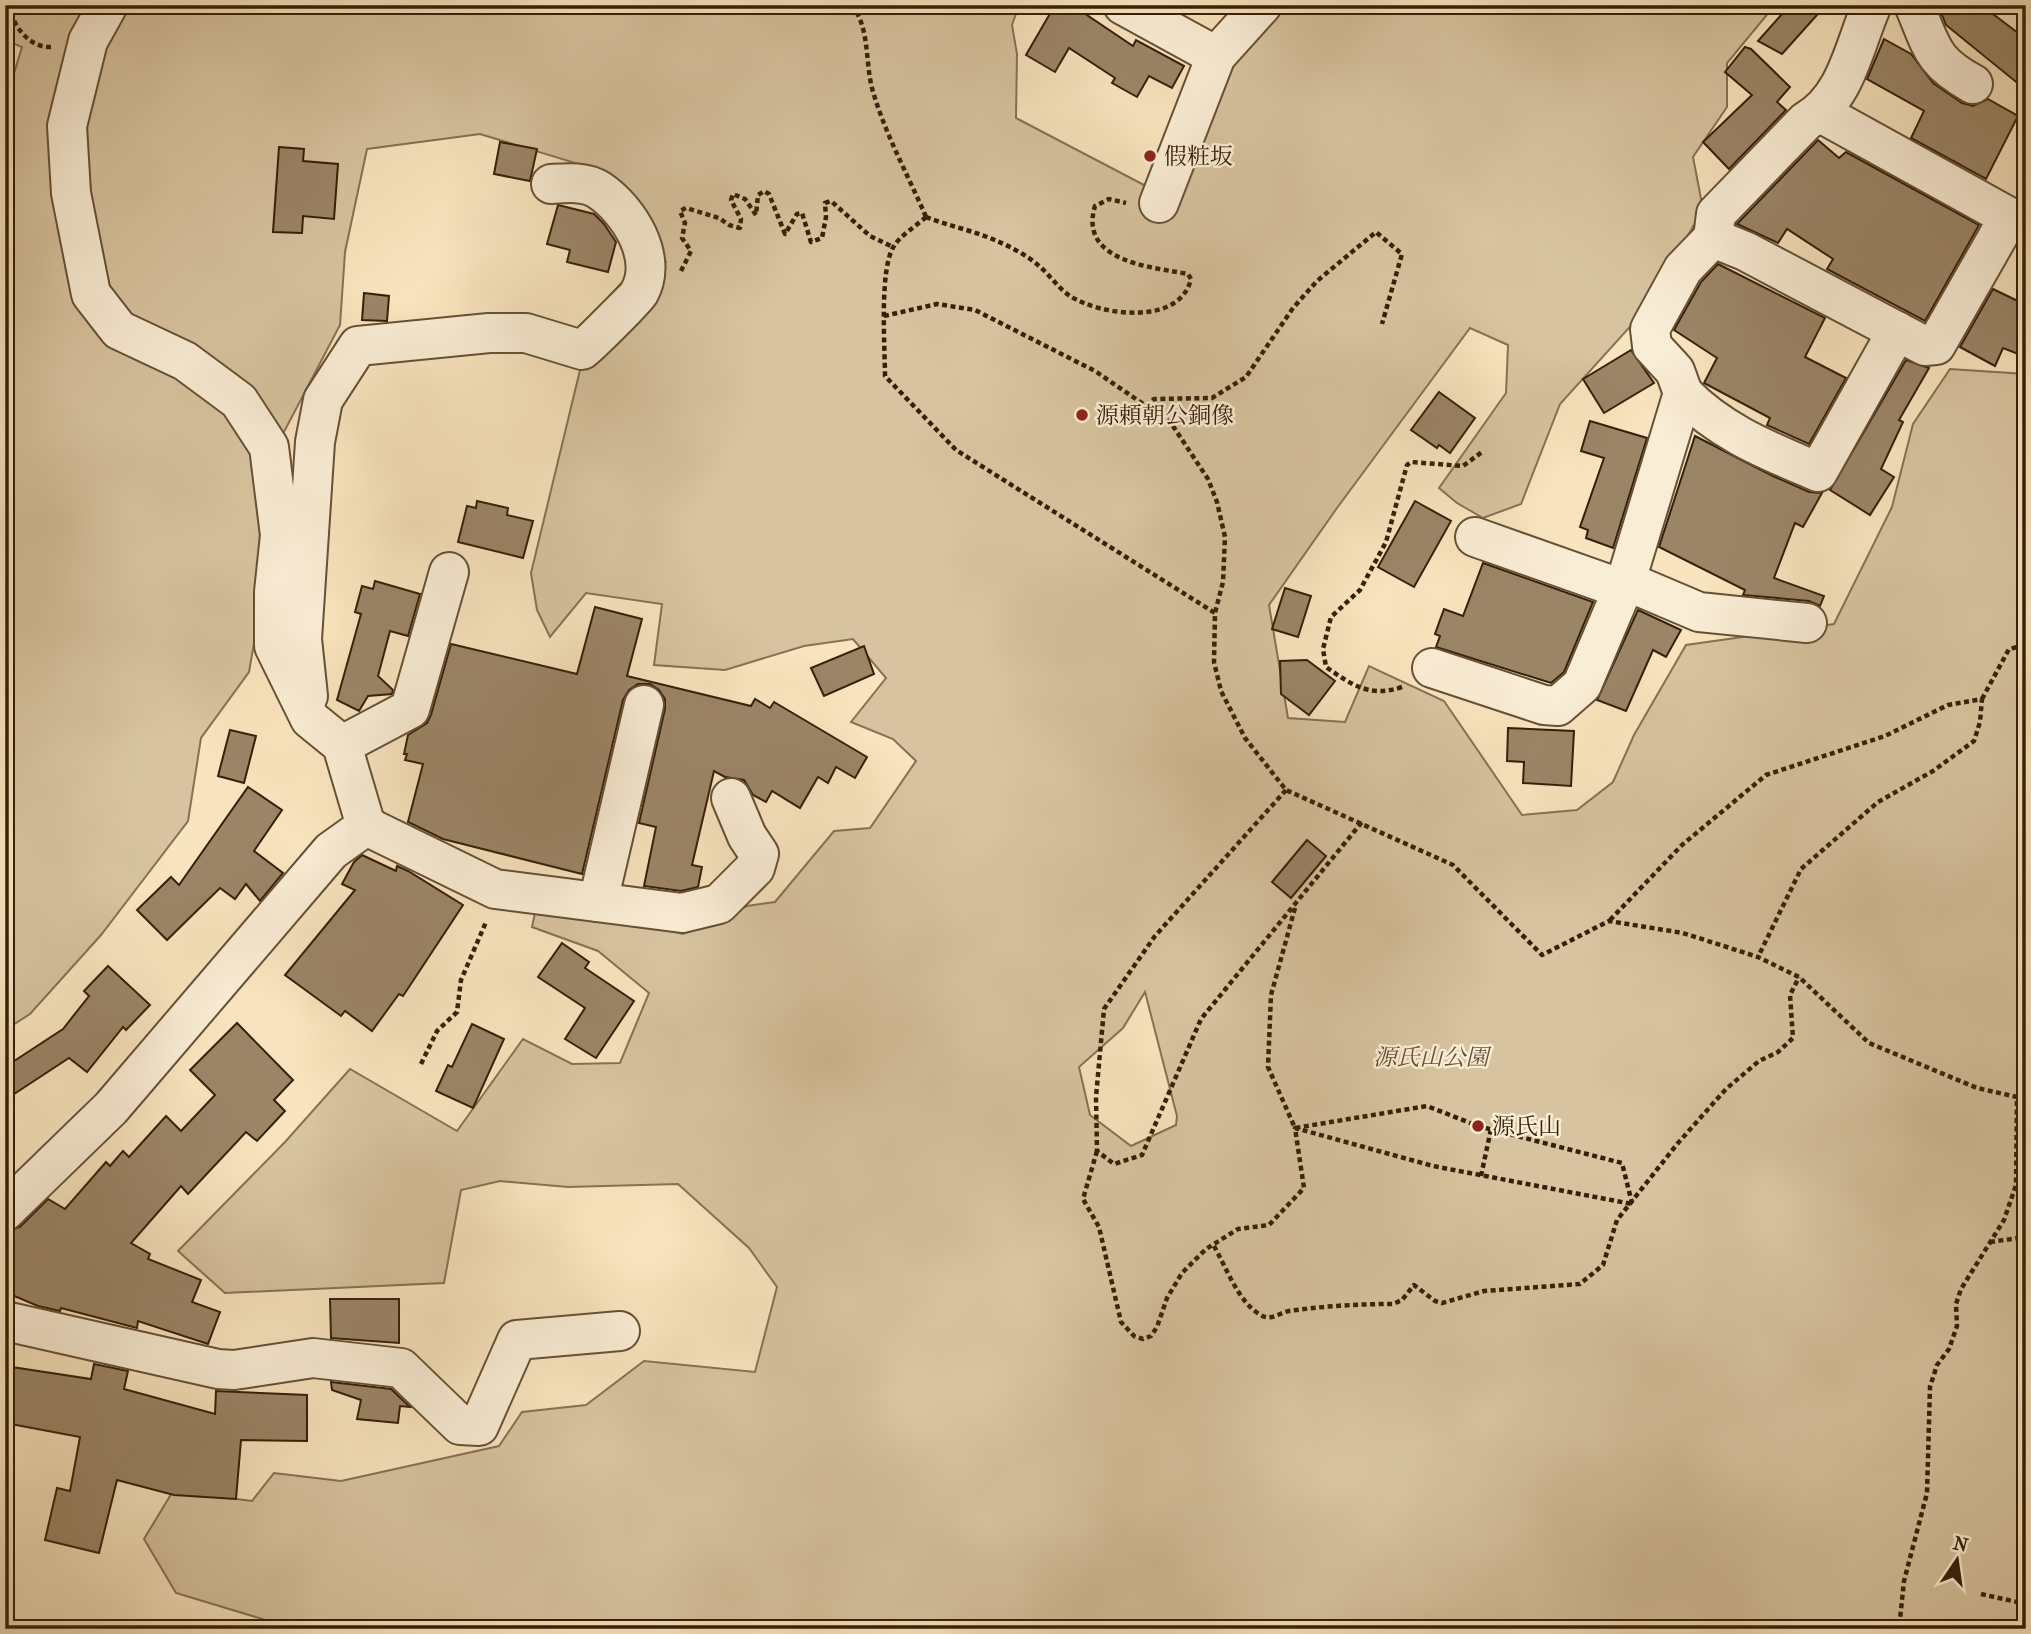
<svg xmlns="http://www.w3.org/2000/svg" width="2031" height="1634" viewBox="0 0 2031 1634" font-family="'IM FELL French Canon','Noto Serif JP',serif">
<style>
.green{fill:#d7c39f;stroke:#867154;stroke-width:2;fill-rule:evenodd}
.building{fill:#9b8567;stroke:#361f08;stroke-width:2}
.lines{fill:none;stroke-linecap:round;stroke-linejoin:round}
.minor-casing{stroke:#665036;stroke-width:42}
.path{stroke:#361f08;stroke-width:4.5;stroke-dasharray:5 3.5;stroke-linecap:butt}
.minor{stroke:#faedd5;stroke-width:38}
.poi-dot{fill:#8f2418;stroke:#faedd5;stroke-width:2.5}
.labels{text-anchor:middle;stroke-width:5;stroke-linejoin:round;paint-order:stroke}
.poi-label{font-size:23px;fill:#361f08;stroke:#faedd5;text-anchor:start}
.park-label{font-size:23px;font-style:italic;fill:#665035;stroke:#faedd5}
</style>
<rect width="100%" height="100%" fill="#f8e4be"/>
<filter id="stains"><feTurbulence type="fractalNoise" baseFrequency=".00286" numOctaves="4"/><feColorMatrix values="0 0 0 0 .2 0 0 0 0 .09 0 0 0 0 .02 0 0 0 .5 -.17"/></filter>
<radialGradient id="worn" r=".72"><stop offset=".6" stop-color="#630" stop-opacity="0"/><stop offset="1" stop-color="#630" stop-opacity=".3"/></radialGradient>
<path class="green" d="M5 5H1019L1012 25 1017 54 1016 118 1144 185 1166 169 1260 5H1775L1727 63V107L1693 157 1703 209 1647 308 1560 404 1521 504 1483 518 1457 503 1439 488 1506 393 1508 345 1470 328 1337 508 1269 605 1288 718 1345 722 1369 666 1444 701 1522 815 1577 810 1613 782 1634 735 1686 645 1834 624 1892 507 1913 424 1950 369 2026 374V1629H264L269 1621 176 1593 144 1539 173 1491 252 1501 274 1473 341 1481 499 1446 522 1412 586 1405 644 1361 755 1372 777 1287 749 1248 678 1184 568 1187 500 1181 461 1190 444 1283 225 1293 178 1251 285 1142 350 1069 457 1131 523 1039 572 1064 620 1063 649 993 598 951 532 927 535 913 633 921 683 934 747 906 775 902 834 831 870 828 916 761 893 739 851 722 886 678 853 639 804 646 725 670 654 665 662 604 586 593 550 637 537 610 531 573 581 366 666 262 595 169 480 134 367 149 345 252 340 325 275 449 266 574 249 672 201 738 188 821 101 935 30 1014 5 1030V103L22 47 5 40ZM1145 992 1177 1116 1176 1125 1131 1146 1090 1115 1079 1067 1123 1028Z"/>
<g class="building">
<polygon points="1055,5 1072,5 1133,46 1136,40 1184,66 1172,88 1149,76 1137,97 1112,83 1115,78 1069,48 1055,72 1026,55"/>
<polygon points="1790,5 1826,5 1782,54 1758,41"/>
<polygon points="1938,5 1981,5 2026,39 2026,90 1946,25"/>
<polygon points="1884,39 1911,54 1933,83 1962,103 1973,106 1988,99 2018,116 1986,179 1911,138 1924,111 1867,79"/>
<polygon points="1745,47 1751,49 1790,87 1777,102 1786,110 1729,169 1703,142 1752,95 1725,72"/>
<polygon points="1818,140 1839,158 1846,152 1979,225 1925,321 1827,269 1833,259 1787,229 1778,243 1737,224"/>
<polygon points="500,142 537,149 530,181 494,174"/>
<polygon points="279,147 304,149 303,161 338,164 334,219 303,216 302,233 273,232"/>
<polygon points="558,205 594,214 604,224 616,242 608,272 567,262 570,250 547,244"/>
<polygon points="1718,264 1825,318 1805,357 1846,378 1809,444 1767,425 1770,418 1704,383 1717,358 1674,330 1701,282"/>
<polygon points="1993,289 2026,305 2026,357 2003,348 1995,366 1960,347"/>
<polygon points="364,293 389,296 387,321 362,320"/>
<polygon points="1631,350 1654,383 1604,413 1583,379"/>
<polygon points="1906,360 1929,368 1899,420 1903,422 1881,469 1894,477 1870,515 1830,490"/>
<polygon points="1439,392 1475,418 1450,453 1439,445 1437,448 1411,430"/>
<polygon points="1590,421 1647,438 1613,548 1586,538 1588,530 1580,527 1604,458 1581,451"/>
<polygon points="1695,436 1773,476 1809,492 1822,493 1803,527 1795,523 1774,578 1824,596 1820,606 1809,601 1743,595 1745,590 1659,547"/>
<polygon points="477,501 508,508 507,515 533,521 523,558 458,542 467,506 476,508"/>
<polygon points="1415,501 1451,521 1414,587 1378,567"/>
<polygon points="1483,563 1593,602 1564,672 1551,683 1436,647 1440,636 1435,634 1444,609 1463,616"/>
<polygon points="375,581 420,594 408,636 390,631 378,676 393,690 392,694 368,696 359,711 337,700 361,614 355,612 362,586 373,589"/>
<polygon points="1285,588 1311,596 1298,637 1272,629"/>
<polygon points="595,607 642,619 627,676 751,706 755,699 770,708 774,702 867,757 855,778 836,767 828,783 818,777 800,808 772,791 766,802 753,795 744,780 725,777 714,771 692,865 702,867 698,887 681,891 644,886 656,827 639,823 665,709 665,699 659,690 650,684 638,684 629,690 623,700 582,874 443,839 408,822 423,764 405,760 407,754 404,754 408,735 427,723 431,715 451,644 577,674"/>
<polygon points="1638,610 1681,630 1666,657 1653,650 1626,711 1597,700"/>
<polygon points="864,646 874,674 824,696 811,668"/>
<polygon points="1307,660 1335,681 1309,715 1281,694 1280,661"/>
<polygon points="1508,728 1574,731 1571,786 1523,783 1524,762 1507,761"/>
<polygon points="230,730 256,736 244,783 218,776"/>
<polygon points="248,787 282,810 254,851 283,873 260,901 246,884 235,899 220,888 167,940 137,910 171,877 179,885"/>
<polygon points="1307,840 1326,856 1291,898 1272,882"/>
<polygon points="362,855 396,871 397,866 408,871 463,905 403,996 399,994 372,1031 345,1011 341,1016 285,975 355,890 342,884 354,862"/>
<polygon points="562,943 589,962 585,968 634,1001 596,1058 565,1039 585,1008 538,977"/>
<polygon points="108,966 150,1005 126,1030 123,1027 87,1072 69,1058 5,1100 5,1067 63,1029 89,996 84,991"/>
<polygon points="237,1023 293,1080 274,1100 285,1111 257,1141 246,1132 188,1194 181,1186 131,1243 150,1254 148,1259 201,1280 192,1302 220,1312 208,1344 138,1321 137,1328 61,1308 60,1311 38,1306 5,1292 5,1232 20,1227 48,1199 65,1209 106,1162 110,1166 123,1151 129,1157 166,1116 181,1131 215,1095 190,1070"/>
<polygon points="472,1024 504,1039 473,1108 436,1091 448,1065 452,1067"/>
<polygon points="330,1299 399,1299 399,1343 331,1338"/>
<polygon points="94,1364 128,1371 124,1389 215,1414 216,1391 307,1395 307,1441 241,1440 236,1499 174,1495 117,1480 99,1553 45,1540 57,1488 70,1491 80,1437 5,1423 5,1366 91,1379"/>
<polygon points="331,1382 391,1389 410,1407 400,1406 398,1423 357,1419 361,1400 332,1390"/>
</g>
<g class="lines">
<defs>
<g id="minor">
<polyline points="1123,5 1216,56"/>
<path d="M1914 5C1932 47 1931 61 1973 84"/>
<polyline points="1159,203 1216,56 1262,5"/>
<polyline points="1713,238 1745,251 1925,346 1936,345 2009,217 1821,113"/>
<path d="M1683 393C1720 432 1769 451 1818 472L1897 331"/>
<polyline points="1475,537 1622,589"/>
<polyline points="1626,581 1699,612 1807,623"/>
<path d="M1432 668 1544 705 1558 706 1582 685 1626 581 1683 393 1675 371 1652 346 1650 329 1683 269 1713 238 1716 214 1806 121C1847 98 1854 45 1872 5"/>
<path d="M308 696 302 639 315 442 323 400 358 346 489 333H526L582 350C587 347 637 297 639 293 659 258 629 210 599 190 585 181 566 183 551 184"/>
<polyline points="342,745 410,709 449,572"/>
<polyline points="366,826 495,889 682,913 719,904 755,868 759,854 747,836 731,798"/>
<polyline points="598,902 644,705"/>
<polyline points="5,1211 111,1108 331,851 366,826 342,745 310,719 274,646 274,592 280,535 269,447 239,401 185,361 119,330 91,294 71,193 67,126 88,41 108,5"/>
<polyline points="5,1321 218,1369 234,1370 313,1358 401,1368 460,1425 479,1426 517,1340 620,1331"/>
</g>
</defs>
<use href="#minor" class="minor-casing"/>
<g class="path">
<path d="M9 5C12 25 29 48 51 47"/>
<path d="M852 5C870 29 865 61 872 88 884 132 908 175 926 217"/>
<path d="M926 217C916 226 901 235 894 246 879 268 885 348 885 376L956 450 1215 613 1214 662 1221 691 1245 738 1286 790 1453 865 1542 955 1609 921 1683 933 1758 957 1799 977 1869 1043 1977 1088 2017 1097 2016 1185 2004 1220 1961 1289 1956 1304 1957 1326 1949 1349 1937 1365 1930 1387 1927 1493 1904 1581 1899 1629"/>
<path d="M926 217C949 226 975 231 997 241 1011 247 1028 256 1039 266 1050 275 1058 288 1070 296 1101 316 1180 326 1191 279L1188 274C1152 267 1078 262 1095 206L1109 199 1126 203"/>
<polyline points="681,271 691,251 682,238 685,223 680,211 686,208 719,218 729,225 740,228 741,219 731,200 733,194 745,199 756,215 758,195 764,191 769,194 785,234 797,214 802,213 811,242 822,238 826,217 825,203 831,201 870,236 893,247"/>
<polyline points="884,316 937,304 975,310 1095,371 1171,423 1208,479 1217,502 1225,537 1223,582 1215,613"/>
<polyline points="1146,406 1154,399 1212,398 1246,377 1293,308 1317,281 1376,232 1402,254 1382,324"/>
<path d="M1402 687C1370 698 1352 685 1326 667L1323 649 1331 617 1360 590 1386 542 1407 465 1411 462 1463 466 1482 452"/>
<polyline points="1982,699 2009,649 2026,645"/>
<polyline points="1286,790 1155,936 1104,1009 1096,1097 1097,1151 1114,1164 1142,1155 1201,1019 1362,822"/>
<polyline points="1295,908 1271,995 1268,1067 1295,1128 1427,1106 1478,1126 1622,1163 1632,1203"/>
<polyline points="1610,920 1682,845 1766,775 1885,736 1948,705 1982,699 1980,722 1974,741 1933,771 1878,802 1801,869 1758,957"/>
<polyline points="421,1064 437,1031 457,1012 461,980 486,922"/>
<polyline points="1097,1151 1083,1199 1099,1227 1121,1322 1134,1336 1143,1339 1151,1336 1157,1327 1167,1298 1182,1273 1206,1249 1238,1229 1269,1225 1304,1188 1295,1128 1433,1166 1632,1204"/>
<polyline points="1481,1176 1491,1129"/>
<polyline points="1990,1242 2026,1237"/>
<path d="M1214 1246C1226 1267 1238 1301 1259 1314 1271 1322 1278 1313 1289 1311 1323 1306 1359 1304 1393 1304L1402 1300 1414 1285 1435 1301 1442 1303 1484 1291 1580 1284 1603 1265 1617 1220 1678 1143 1726 1089 1759 1061 1778 1052 1793 1038 1790 995 1799 977"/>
<polyline points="1981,1594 2026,1604"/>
</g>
<use href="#minor" class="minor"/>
</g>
<g class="poi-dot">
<circle cx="1150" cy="156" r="7"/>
<circle cx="1082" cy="415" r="7"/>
<circle cx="1478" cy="1126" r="7"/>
</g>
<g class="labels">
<g class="poi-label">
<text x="1164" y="164">假粧坂</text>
<text x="1096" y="423">源頼朝公銅像</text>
<text x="1492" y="1134">源氏山</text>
</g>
<g class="park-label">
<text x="1431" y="1065">源氏山公園</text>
</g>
</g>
<rect width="2031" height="1634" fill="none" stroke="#f8e4be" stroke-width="28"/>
<rect x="7" y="7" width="2017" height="1620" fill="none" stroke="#361f08" stroke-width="3.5"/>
<rect x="14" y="14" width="2003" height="1606" fill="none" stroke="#361f08" stroke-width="2"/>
<g transform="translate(1957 1560) rotate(13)" stroke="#faedd5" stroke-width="5" paint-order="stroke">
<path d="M0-5L12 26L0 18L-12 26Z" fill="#361f08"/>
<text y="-10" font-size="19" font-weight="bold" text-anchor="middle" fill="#361f08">N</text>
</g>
<rect width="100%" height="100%" filter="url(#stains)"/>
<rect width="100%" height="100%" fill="url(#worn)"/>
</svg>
